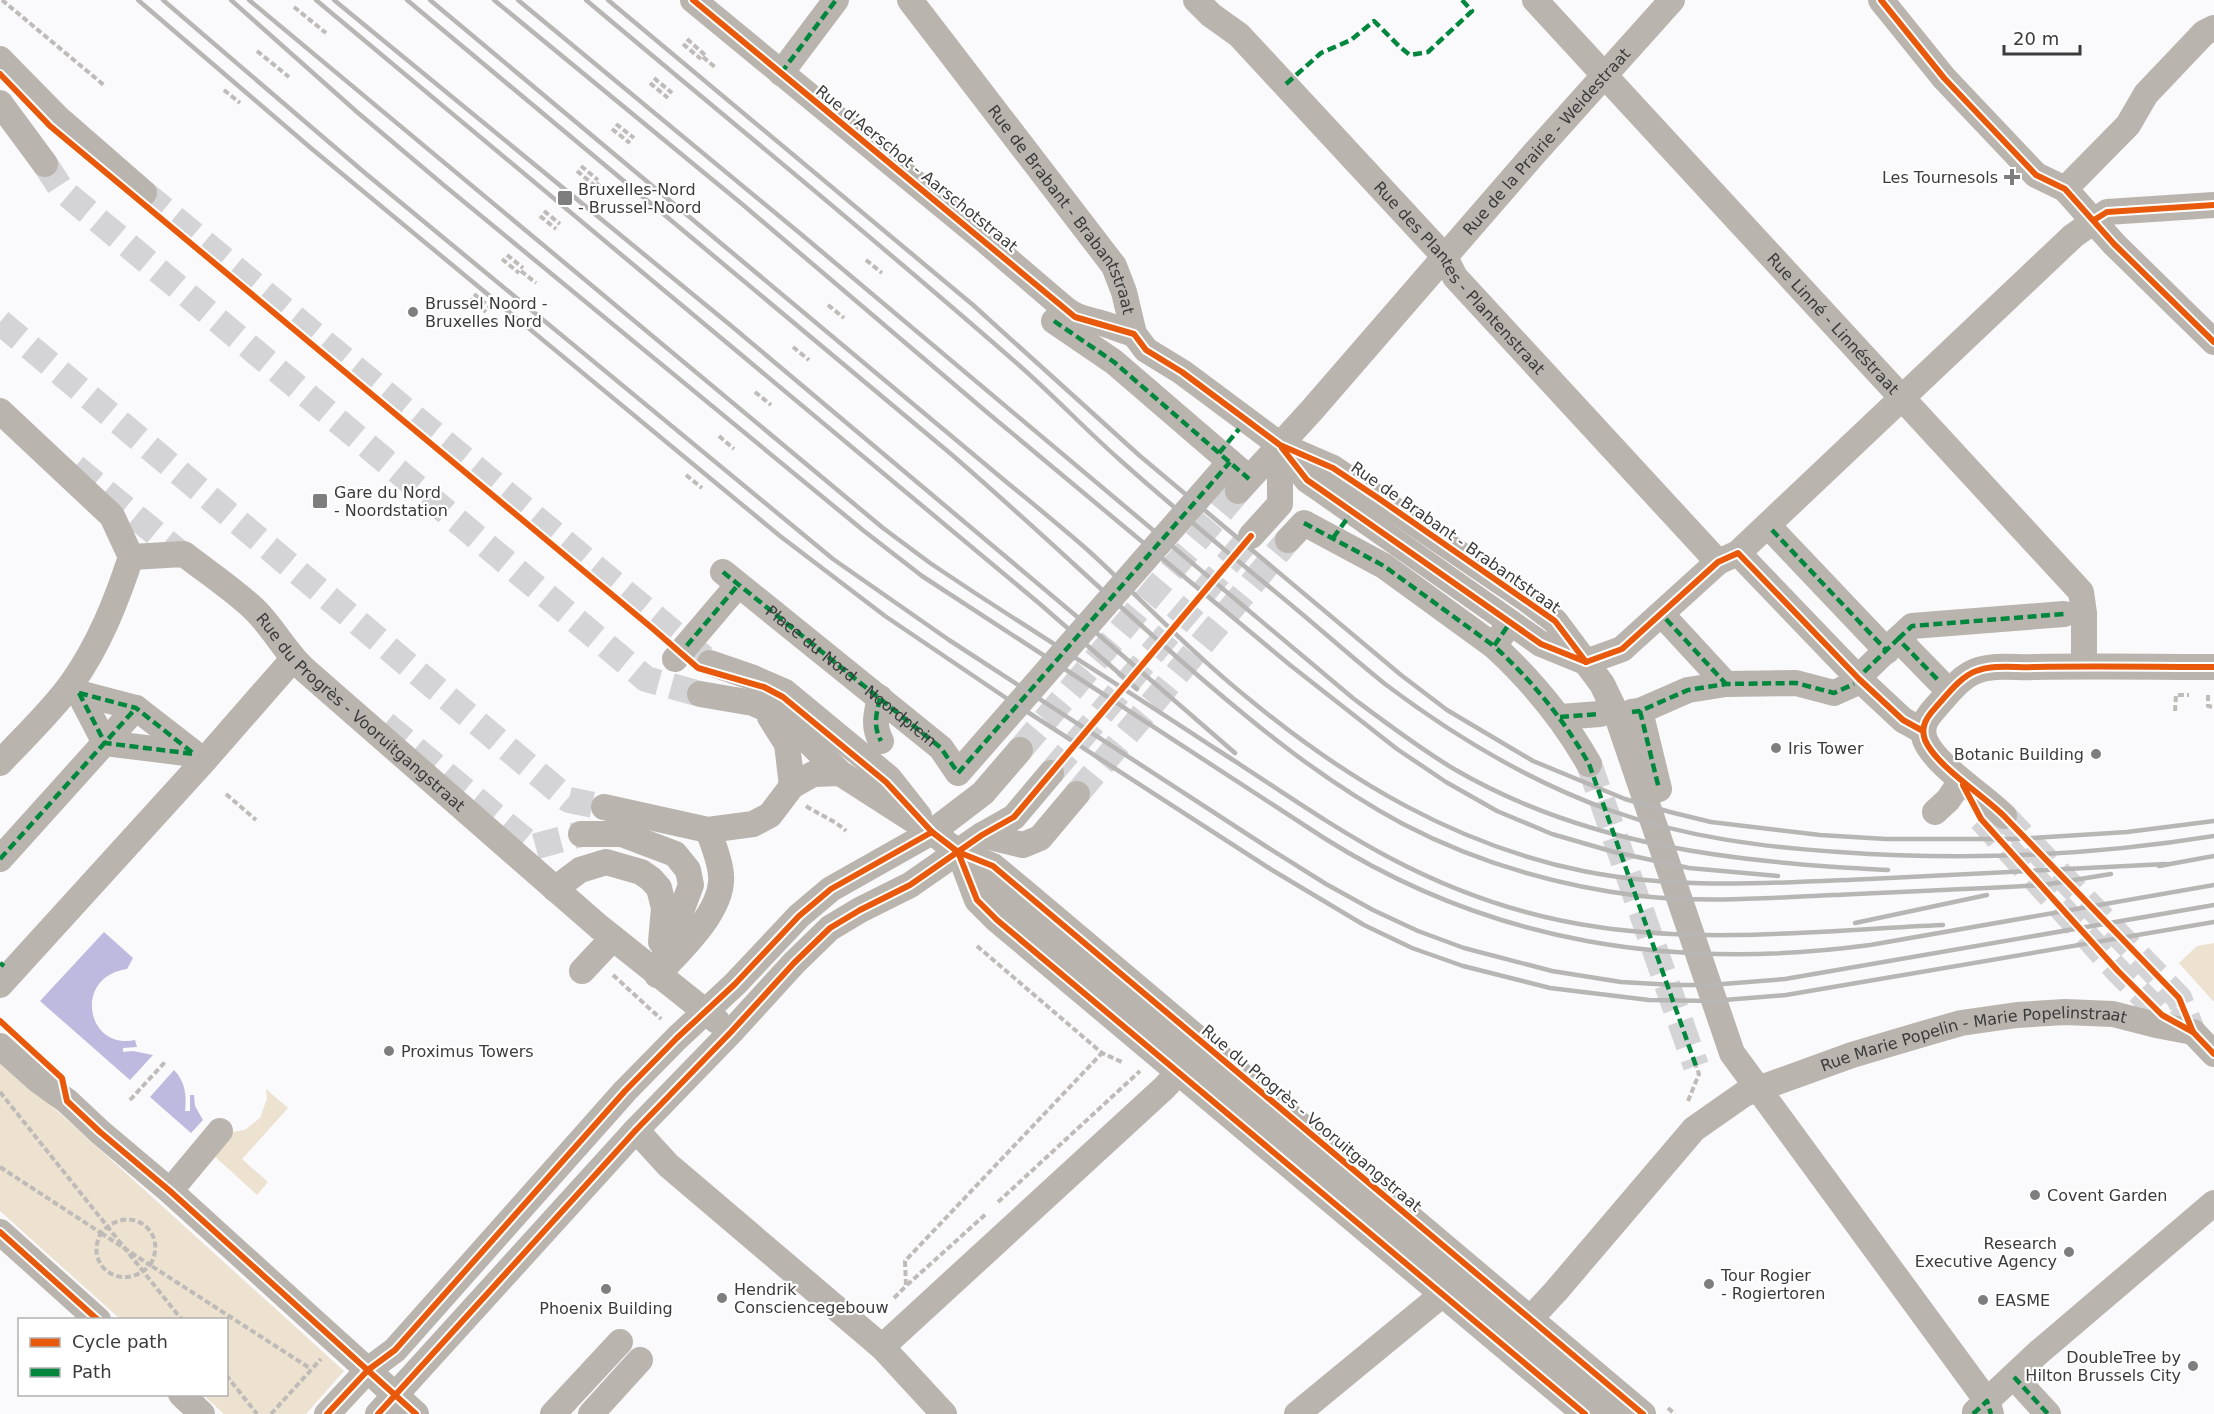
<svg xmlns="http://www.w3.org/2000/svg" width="2214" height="1414" viewBox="0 0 2214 1414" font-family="'DejaVu Sans',sans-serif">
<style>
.green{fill:#ede1cf}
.water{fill:#beb9df}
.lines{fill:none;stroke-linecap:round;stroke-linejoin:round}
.minor-tunnel{stroke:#d4d3d5;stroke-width:26;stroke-dasharray:26 13;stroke-linecap:butt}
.path{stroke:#bebbb9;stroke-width:4;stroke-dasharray:6 3;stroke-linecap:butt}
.minor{stroke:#b9b4ae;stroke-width:26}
.rail{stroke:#b8b6b4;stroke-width:4.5}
.quiet{stroke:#00873e;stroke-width:4.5;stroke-dasharray:9 4.5;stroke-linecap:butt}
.cycleway-casing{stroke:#fff;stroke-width:10}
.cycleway{stroke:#e8590c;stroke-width:6}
.poi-dot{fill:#7e7e7f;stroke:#fff;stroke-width:2}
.labels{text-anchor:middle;stroke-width:4.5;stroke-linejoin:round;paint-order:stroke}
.street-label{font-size:16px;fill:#3b3b3c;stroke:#fff}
.poi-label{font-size:16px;fill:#3b3b3c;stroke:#fff;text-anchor:start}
</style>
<rect width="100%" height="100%" fill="#faf9fb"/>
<g class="green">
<polygon points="2214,943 2214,1002 2179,963 2197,946"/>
<polygon points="0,1059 344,1371 306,1414 224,1414 203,1395 226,1394 226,1320 120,1319 0,1211"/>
<polygon points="266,1089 288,1108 242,1159 268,1182 257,1195 211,1153 228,1133 245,1130 260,1118 267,1099"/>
</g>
<g class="water">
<path d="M104 932 133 958 127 969C72 977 87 1051 135 1040L137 1047 123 1048V1052L133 1051 153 1055 130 1080 40 1001Z"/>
<path d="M174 1070C185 1081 187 1096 185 1111H190V1095H194L195 1106 203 1120 191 1133 150 1097Z"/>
</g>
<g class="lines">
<g class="minor-tunnel">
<polyline points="45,164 62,190 646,679 700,694"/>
<polyline points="144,193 710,663"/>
<polyline points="0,322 569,800 604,807"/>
<polyline points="75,467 193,564"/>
<polyline points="385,724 533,847 581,834"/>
<polyline points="1020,750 1238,491"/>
<polyline points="1589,764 1696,1066"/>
<polyline points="1051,773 1251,536"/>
<polyline points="1077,794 1288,540"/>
<polyline points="2004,816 2179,998 2193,1032"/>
<polyline points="1981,819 2118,971 2162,1015 2188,1029"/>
</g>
<g class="path">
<polyline points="2,0 105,86"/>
<polyline points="294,7 326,33"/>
<polyline points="687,39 705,55"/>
<polyline points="683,44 701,59"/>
<polyline points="257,51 289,77"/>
<polyline points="703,57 716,68"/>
<polyline points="654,78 672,93"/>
<polyline points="650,83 668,98"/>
<polyline points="224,90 240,103"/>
<polyline points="616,124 634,138"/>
<polyline points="612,129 630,143"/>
<polyline points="581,166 598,180"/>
<polyline points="577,171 594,185"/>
<polyline points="596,183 610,194"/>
<polyline points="544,211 560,224"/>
<polyline points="540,216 556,229"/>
<polyline points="507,255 523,268"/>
<polyline points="502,259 519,273"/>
<polyline points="866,260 882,273"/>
<polyline points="521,271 536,283"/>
<polyline points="474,294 490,307"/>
<polyline points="470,299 486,312"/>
<polyline points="828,305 844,318"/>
<polyline points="793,347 809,360"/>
<polyline points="755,392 771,405"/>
<polyline points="719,436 734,449"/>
<polyline points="686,475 702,488"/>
<polyline points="2208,695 2208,706 2214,707"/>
<polyline points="2175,711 2176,695 2189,695"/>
<polyline points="226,794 256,820"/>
<path d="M806 806C821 816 833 819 846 831"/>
<polyline points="977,946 1102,1053 1124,1063"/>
<polyline points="613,975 661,1019"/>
<polyline points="0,1092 182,1320"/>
<polyline points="130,1100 165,1062"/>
<polyline points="1688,1101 1699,1074 1696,1066"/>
<path d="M0 1167 101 1233C129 1201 170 1232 150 1265L311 1369"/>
<polyline points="998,1202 1140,1071"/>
<path d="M101 1233 150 1265C123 1294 83 1266 101 1233Z"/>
<polyline points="907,1285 986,1214"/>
<polyline points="894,1298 906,1286 905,1261 1102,1053"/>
<polyline points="226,1375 257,1414"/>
<polyline points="1668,1408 1675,1414"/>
<polyline points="271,1414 321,1359"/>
</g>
<g class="minor">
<path d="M693 0 981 237 1064 308C1076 318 1086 319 1101 323 1112 326 1123 331 1134 334"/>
<path id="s1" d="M910 0 1114 266 1124 292 1134 334 1146 350 1182 372 1280 445 1333 468 1526 599 1555 621 1602 684 1616 713 1732 1053 1987 1401 1991 1414"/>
<path id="s2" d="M1196 0 1211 15 1239 35 1445 257 1455 277 1718 562"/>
<path id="s3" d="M1535 0 2081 592 2084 613V666"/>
<polyline points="1881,0 1944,78 2036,175 2065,189 2114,244 2214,342"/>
<polyline points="0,59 58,118 144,193"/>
<polyline points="781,73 836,0"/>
<polyline points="0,103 45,164"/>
<polyline points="2065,189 2128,125 2146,94 2204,33 2214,28"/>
<polyline points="1054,321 1114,362 1243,473"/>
<polyline points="0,411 112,516 131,557"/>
<polyline points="1282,448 1307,480 1320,489 1541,644 1585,662"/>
<path id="s4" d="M1238 491 1312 410 1533 155 1672 0"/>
<polyline points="1772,530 1887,651"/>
<polyline points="1251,536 1280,504 1280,445"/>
<polyline points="1288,540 1304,523 1384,566 1494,646"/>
<polyline points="1738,553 1859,679 1903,720 1923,731"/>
<path id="s5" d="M131 557 184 554C207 572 233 589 254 609 273 627 285 652 305 670L598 926 717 1021"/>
<path id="s6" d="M723 572 941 748 958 773 1230 462"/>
<polyline points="1666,619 1726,684"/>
<path d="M1503 633 1494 646C1532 681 1563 718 1589 764"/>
<polyline points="1898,639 1912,626 2064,614"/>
<polyline points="675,659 738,585"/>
<polyline points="1586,662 1622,649 1718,562 1738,553 2073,236 2107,212 2214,205"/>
<polyline points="710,663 751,677 785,692 889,778 919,816"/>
<polyline points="1864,672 1898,639 1939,681"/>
<polyline points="79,693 105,743 194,754"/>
<polyline points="79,693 136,708 194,753"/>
<polyline points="700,694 753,703 783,716 840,773 932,832 958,852 1016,911 1428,1259 1475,1296 1613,1414"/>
<path d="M880 698C876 715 873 726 881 741"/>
<polyline points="1640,711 1659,789"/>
<polyline points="1632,712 1640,711 1688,690 1726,684 1796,683 1834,693 1854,684"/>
<polyline points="770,717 787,744 792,786"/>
<polyline points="1560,717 1600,714"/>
<path d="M0 763C23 738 53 710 72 683 99 645 116 602 131 557"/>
<polyline points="604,807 708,830 753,824 770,815 792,786 813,774 840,773"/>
<polyline points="1935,812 1948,800 1961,781"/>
<path d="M2004 816C1983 795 1936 766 1925 740 1920 726 1927 717 1936 707 1947 695 1960 677 1976 671 1994 664 2017 668 2035 667 2095 666 2154 667 2214 667"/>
<polyline points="581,834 622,834 675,854 688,870 691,885 657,975"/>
<polyline points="982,835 1023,845 1040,838 1077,794"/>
<polyline points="0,859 136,708"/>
<polyline points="981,861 993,866 1022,890 1643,1414"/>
<polyline points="963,863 977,900 997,920 1585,1414"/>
<polyline points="555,889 580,870 606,862 641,872 651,879 659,888 664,908 661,942"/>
<path d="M666 966C686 944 724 908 721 875 720 860 713 844 708 830"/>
<polyline points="582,971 613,938"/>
<polyline points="0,985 203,762 293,659"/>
<polyline points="0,1046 39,1081 67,1101 100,1132 170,1191 416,1414"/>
<polyline points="636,1130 668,1165 882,1347 944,1414"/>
<polyline points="170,1191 220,1131"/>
<polyline points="0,1232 98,1320"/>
<path id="s7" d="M1519 1331 1556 1291 1694 1129 1744 1094 1852 1055 1916 1036 1961 1023 2017 1015 2065 1012 2113 1014 2156 1025 2193 1032 2214 1054"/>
<polyline points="882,1347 1164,1088 1189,1061"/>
<polyline points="2014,1377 2048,1414"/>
<polyline points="181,1394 202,1414"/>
<polyline points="1975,1412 2039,1352 2214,1203"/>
<polyline points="327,1414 368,1370 395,1350 625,1091 677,1038 735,984 799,916 831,889 932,832 983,793 1020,750"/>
<polyline points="378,1414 636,1130 731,1032 794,963 830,928 860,910 910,885 982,835 1014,817 1051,773"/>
<polyline points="553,1414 620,1342"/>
<polyline points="591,1414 640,1360"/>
<polyline points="1297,1414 1455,1284"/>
</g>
<g class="rail">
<polyline points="138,0 312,149 780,536 885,616 1009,700 1272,870 1364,925 1412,948 1463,966 1550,988 1649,1000 1712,1001 1786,995 2214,922"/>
<polyline points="163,0 365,173 833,559 949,640 1267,847 1326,884 1373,910 1418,931 1464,948 1552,971 1621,982 1674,985 1710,985 1785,979 2214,905"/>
<path d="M231 0 357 112 446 187 864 531 922 576 1324 838C1492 944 1675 971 1870 945L2214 885"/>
<path d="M249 0 883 528 930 563 975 593C1055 645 1136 696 1216 749 1274 786 1331 827 1392 859 1455 892 1527 917 1598 927 1712 944 1829 930 1943 925"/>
<polyline points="316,0 1040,604 1137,689"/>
<polyline points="334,0 729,324 1100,636 1235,753"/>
<path d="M407 0 951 454C1031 523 1108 597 1187 666 1255 725 1323 781 1403 824 1476 862 1559 886 1640 896 1704 903 1769 898 1833 895 1903 892 1974 889 2044 885"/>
<path d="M430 0C621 161 813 320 1004 480 1033 504 1063 528 1091 553 1143 601 1193 654 1249 699 1347 780 1456 845 1583 871 1677 890 1773 883 1869 879 1968 874 2067 869 2166 864"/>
<polyline points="494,0 742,204 989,414 1290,665 1397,749 1446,782 1497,811 1552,834 1614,852 1689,868 1778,876"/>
<path d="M518 0 802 235 1354 699C1386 723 1419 748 1454 769 1588 847 1735 862 1888 870"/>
<path d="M586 0C731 122 879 242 1021 367 1055 397 1086 430 1120 460 1177 511 1237 560 1296 609 1326 634 1355 660 1385 684 1454 736 1530 782 1612 811 1685 837 1762 847 1839 852 1964 861 2090 856 2214 836"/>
<polyline points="608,0 973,305 1140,456 1401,675 1447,710 1533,761 1625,799 1670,812 1711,822 1820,835 1886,839 2015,839 2127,832 2214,821"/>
<polyline points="2159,866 2214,856"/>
<polyline points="2037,886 2111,874"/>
<polyline points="1855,923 1987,895"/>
</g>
<g class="quiet">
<polyline points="781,73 836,0"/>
<polyline points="1286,84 1321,53 1351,40 1374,21 1400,47 1410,55 1428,52 1472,11 1462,0"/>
<polyline points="1054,321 1114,362 1249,479"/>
<polyline points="1219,453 1239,429"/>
<polyline points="1304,523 1384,566 1494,646"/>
<polyline points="1772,530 1887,651"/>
<polyline points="1333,538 1349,516"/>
<polyline points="723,572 941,748 958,773 1230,462"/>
<polyline points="1666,619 1726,684"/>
<path d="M1507 627 1494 646C1532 681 1563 718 1589 764L1696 1066"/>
<polyline points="1898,639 1912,626 2064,614"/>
<polyline points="678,656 738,585"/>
<polyline points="1864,672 1898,639 1939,681"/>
<polyline points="79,693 105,743 194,754"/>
<polyline points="79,693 136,708 194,754"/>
<path d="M880 698C876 715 873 726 881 741"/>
<polyline points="1640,711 1659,789"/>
<polyline points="1632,712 1640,711 1688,690 1726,684 1796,683 1834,693 1854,684"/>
<polyline points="1560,717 1600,714"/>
<polyline points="0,859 136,708"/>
<polyline points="0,963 4,966"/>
<polyline points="2014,1377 2048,1414"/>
<polyline points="1973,1414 1987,1401 1991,1414"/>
</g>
<defs>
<g id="cycleway">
<polyline points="693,0 1075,317 1134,334 1146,350 1182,372 1280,445 1333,468 1378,498 1555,621 1586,662"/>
<polyline points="1881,0 1944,78 2036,175 2065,189 2114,244 2214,342"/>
<polyline points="0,74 50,126 652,628 698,668 764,687 783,697 886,782 932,832 958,852 993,866 1643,1414"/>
<polyline points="2094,220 2107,212 2214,205"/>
<polyline points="1282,448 1307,480 1320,489 1541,644 1586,662"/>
<polyline points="1586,662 1622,649 1718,562 1738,553 1859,679 1903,720 1923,731"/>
<polyline points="1963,785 1981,819 2118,971 2162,1015 2193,1032 2214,1054"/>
<polyline points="958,852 977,900 997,920 1585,1414"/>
<polyline points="0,1021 62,1078 67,1101 100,1132 170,1191 416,1414"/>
<path d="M2193 1032 2179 998 2004 816C1983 795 1936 766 1925 740 1920 726 1927 717 1936 707 1947 695 1960 677 1976 671 1994 664 2017 668 2035 667 2095 666 2154 667 2214 667"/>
<polyline points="0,1232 98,1320"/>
<polyline points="327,1414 368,1370 395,1350 625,1091 677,1038 735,984 799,916 831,889 932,832"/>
<polyline points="378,1414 636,1130 731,1032 794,963 830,928 860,910 910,885 982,835 1014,817 1251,536"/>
</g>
</defs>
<use href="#cycleway" class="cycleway-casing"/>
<use href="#cycleway" class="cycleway"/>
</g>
<g class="poi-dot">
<path d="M2009 168h6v6h6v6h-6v6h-6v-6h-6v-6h6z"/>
<rect x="557" y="190" width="16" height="16" rx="3"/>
<circle cx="413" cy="312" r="6"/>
<rect x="312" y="493" width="16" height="16" rx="3"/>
<circle cx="1776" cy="748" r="6"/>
<circle cx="2096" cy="754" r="6"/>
<circle cx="389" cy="1051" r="6"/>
<circle cx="2035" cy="1195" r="6"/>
<circle cx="2069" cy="1252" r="6"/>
<circle cx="1709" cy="1284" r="6"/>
<circle cx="606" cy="1289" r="6"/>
<circle cx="722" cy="1298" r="6"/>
<circle cx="1983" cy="1300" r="6"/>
<circle cx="2193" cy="1366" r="6"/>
</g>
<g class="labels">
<g class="street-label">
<text dy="6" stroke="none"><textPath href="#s4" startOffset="466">Rue de la Prairie - Weidestraat</textPath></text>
<text transform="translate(917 168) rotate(39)" y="6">Rue d'Aerschot - Aarschotstraat</text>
<text dy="6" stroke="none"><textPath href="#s1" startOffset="260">Rue de Brabant - Brabantstraat</textPath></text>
<text dy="6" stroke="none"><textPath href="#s2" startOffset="384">Rue des Plantes - Plantenstraat</textPath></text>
<text dy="6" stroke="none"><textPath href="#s3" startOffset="440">Rue Linné - Linnéstraat</textPath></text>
<text transform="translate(1456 537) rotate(35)" y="6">Rue de Brabant - Brabantstraat</text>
<text dy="6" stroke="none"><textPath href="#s6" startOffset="165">Place du Nord - Noordplein</textPath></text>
<text dy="6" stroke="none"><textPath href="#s5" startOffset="291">Rue du Progrès - Vooruitgangstraat</textPath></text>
<text dy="6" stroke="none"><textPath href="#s7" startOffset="567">Rue Marie Popelin - Marie Popelinstraat</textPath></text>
<text transform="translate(1312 1118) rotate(40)" y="6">Rue du Progrès - Vooruitgangstraat</text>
</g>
<g class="poi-label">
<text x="1998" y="183" text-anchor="end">Les Tournesols</text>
<text x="578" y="195">Bruxelles-Nord<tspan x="578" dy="18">- Brussel-Noord</tspan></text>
<text x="425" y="309">Brussel Noord -<tspan x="425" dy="18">Bruxelles Nord</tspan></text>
<text x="334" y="498">Gare du Nord<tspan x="334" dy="18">- Noordstation</tspan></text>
<text x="1788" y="754">Iris Tower</text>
<text x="2084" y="760" text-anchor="end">Botanic Building</text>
<text x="401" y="1057">Proximus Towers</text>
<text x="2047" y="1201">Covent Garden</text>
<text x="2057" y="1249" text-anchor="end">Research<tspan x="2057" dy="18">Executive Agency</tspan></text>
<text x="1721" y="1281">Tour Rogier<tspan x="1721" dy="18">- Rogiertoren</tspan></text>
<text x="734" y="1295">Hendrik<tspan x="734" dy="18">Consciencegebouw</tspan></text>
<text x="1995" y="1306">EASME</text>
<text x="606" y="1314" text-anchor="middle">Phoenix Building</text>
<text x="2181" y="1363" text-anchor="end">DoubleTree by<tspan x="2181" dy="18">Hilton Brussels City</tspan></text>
</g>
</g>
<rect x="18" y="1318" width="210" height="78" fill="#ffffff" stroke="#b1b1b1" stroke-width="1.5"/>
<rect x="30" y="1338" width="30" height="9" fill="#e8590c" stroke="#b1b1b1" stroke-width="1.5"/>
<text x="72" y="1348" font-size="18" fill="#3b3b3c">Cycle path</text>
<rect x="30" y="1368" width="30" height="9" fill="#00873e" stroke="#b1b1b1" stroke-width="1.5"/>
<text x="72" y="1378" font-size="18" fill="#3b3b3c">Path</text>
<path d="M2004 45v9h76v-9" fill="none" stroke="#3b3b3c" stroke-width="3"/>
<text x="2013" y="45" font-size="18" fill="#3b3b3c" stroke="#ffffff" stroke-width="4.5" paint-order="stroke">20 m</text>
</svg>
